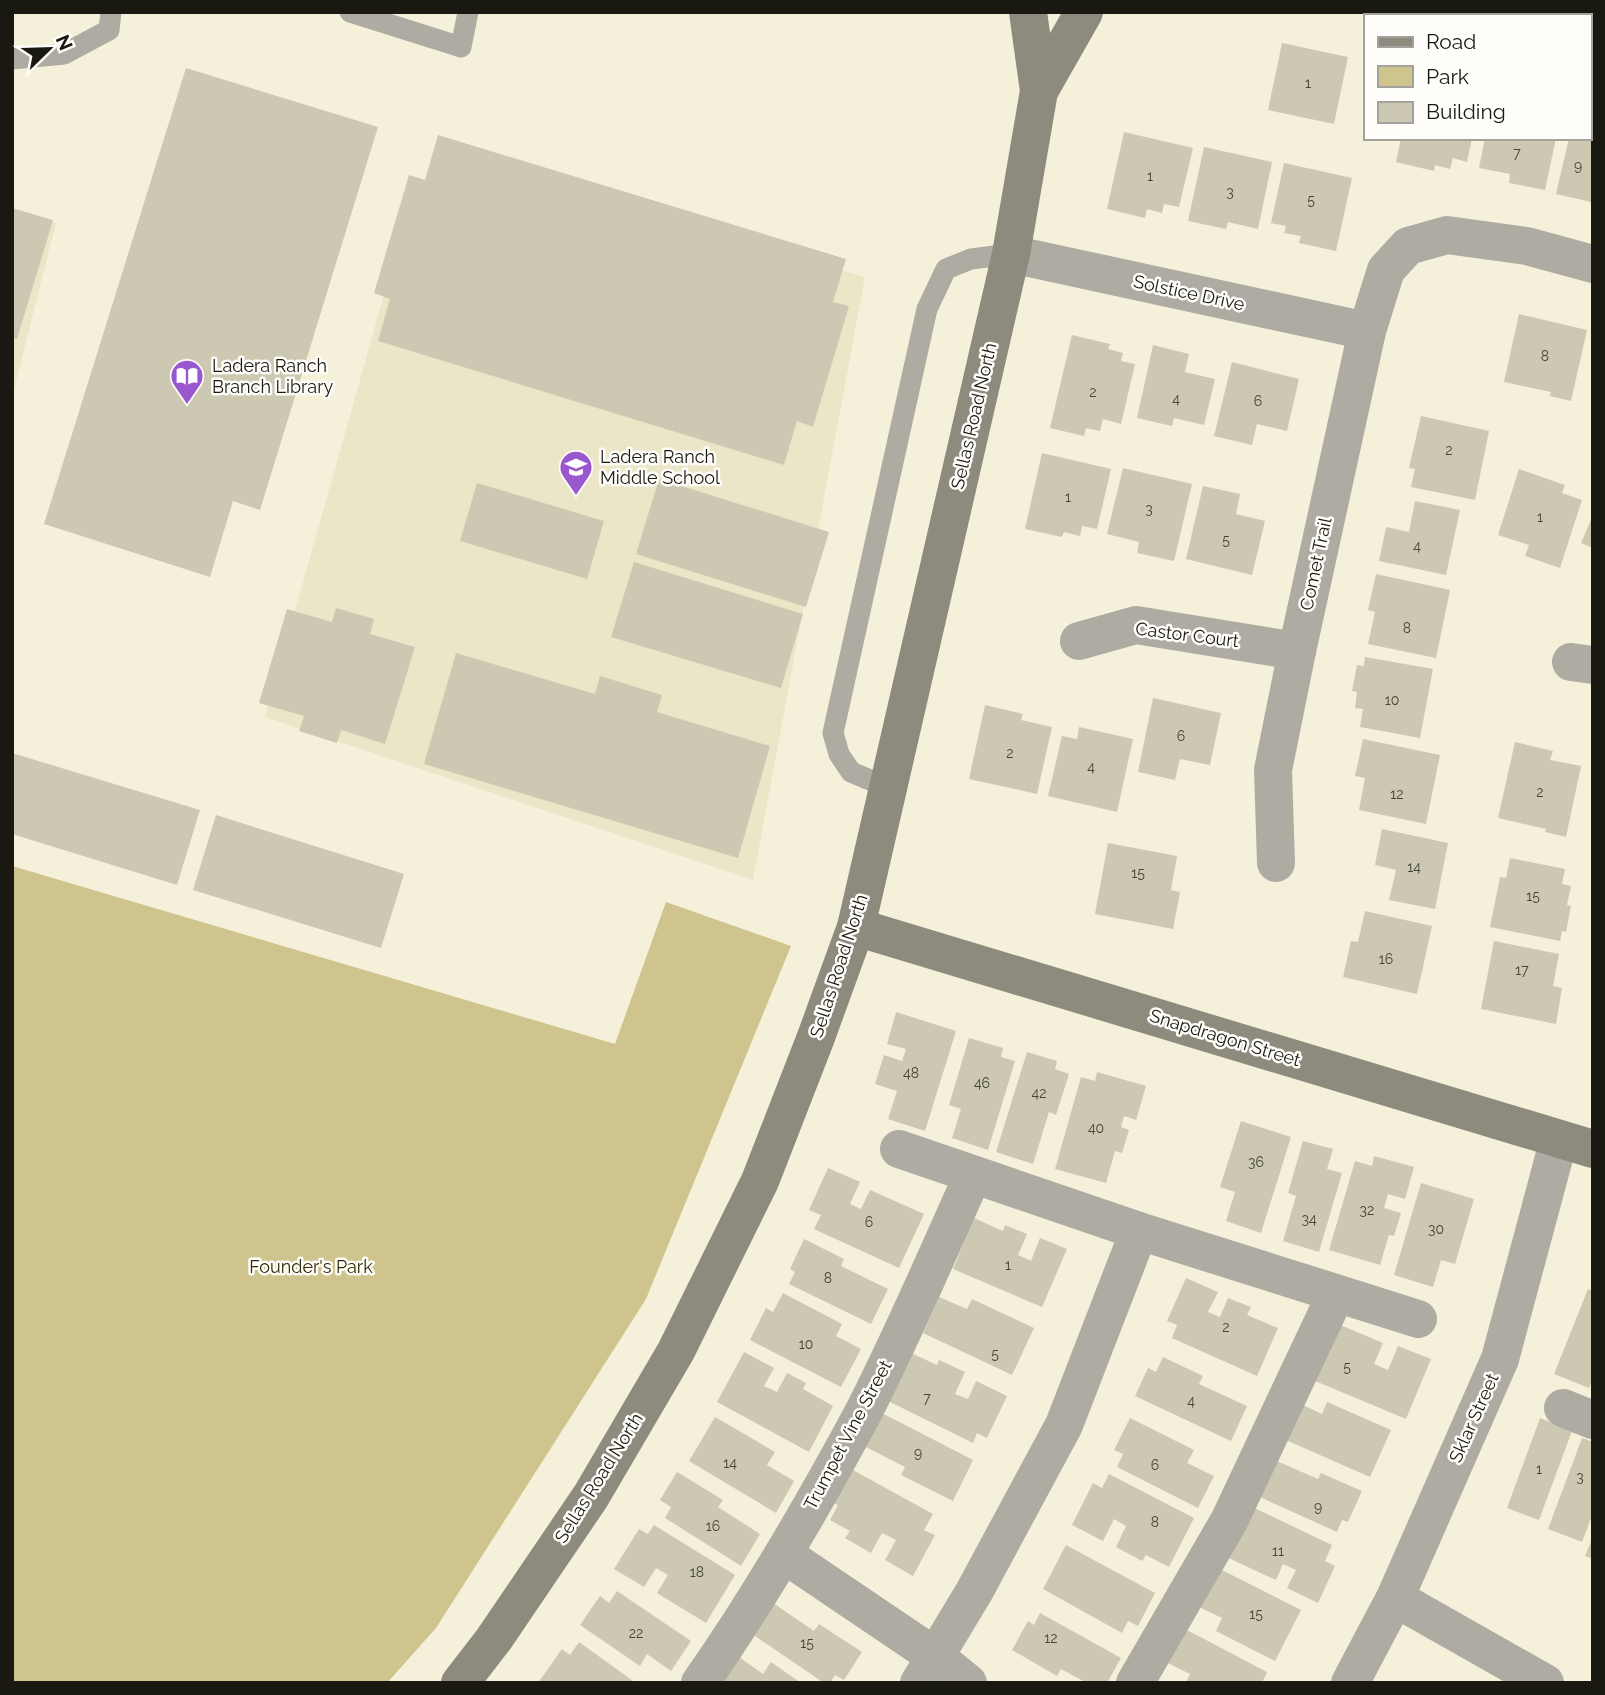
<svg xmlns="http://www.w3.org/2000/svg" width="1605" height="1695" viewBox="0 0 1605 1695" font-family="Raleway,sans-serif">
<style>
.built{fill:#ece6c9}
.green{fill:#cfc38e}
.building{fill:#ccc8b2}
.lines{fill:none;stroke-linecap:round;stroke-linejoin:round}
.lane{stroke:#aeaca2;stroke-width:21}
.street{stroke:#aeaca2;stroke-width:38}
.secondary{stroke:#8d8b7d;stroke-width:38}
.labels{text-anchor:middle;stroke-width:5;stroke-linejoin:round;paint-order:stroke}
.number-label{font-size:14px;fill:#464539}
.street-label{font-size:18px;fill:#1a1911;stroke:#fefdf9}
.poi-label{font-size:18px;fill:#1a1911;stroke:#fefdf9;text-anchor:start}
.park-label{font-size:18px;fill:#322b06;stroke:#fefdf9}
</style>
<rect width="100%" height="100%" fill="#f5f0da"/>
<g class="built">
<polygon points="450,154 865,277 753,880 265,717 401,234"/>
<polygon points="12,210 56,223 12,398"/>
</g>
<polygon class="green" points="12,866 615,1044 666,902 791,946 646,1299 436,1628 387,1683 12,1683"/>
<g class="building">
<polygon points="1282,43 1348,57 1334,124 1268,110"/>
<polygon points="186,68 378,127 260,510 233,501 210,577 44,524"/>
<polygon points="1589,124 1593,125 1593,193 1591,202 1556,194 1569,138 1589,138"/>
<polygon points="1124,132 1193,148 1179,207 1164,204 1162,213 1147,209 1145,218 1107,209"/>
<polygon points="438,135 846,259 833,302 849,306 813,427 797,421 784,465 378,341 390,299 374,293 409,175 425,180"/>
<polygon points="1401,138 1472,138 1467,162 1453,158 1450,169 1435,165 1434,171 1396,162"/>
<polygon points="1485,138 1556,138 1545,190 1509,183 1510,174 1479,168"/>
<polygon points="1204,147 1272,162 1258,229 1228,222 1226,229 1188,221"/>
<polygon points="1284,163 1352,178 1336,251 1299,243 1301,236 1284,233 1286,226 1271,223"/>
<polygon points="12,208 53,220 17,339 12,338"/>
<polygon points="1519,314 1587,330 1571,401 1550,396 1551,392 1504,382"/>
<polygon points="1072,335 1110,344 1108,349 1123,353 1121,361 1135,364 1121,424 1103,419 1100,431 1086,428 1084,436 1050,428"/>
<polygon points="1153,345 1189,354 1185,372 1215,379 1204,425 1174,418 1172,426 1137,418"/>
<polygon points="1232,362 1299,379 1287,431 1257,424 1252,445 1214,436"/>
<polygon points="1421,416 1489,431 1475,500 1411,487 1415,469 1409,468"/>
<polygon points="1042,453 1111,469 1097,529 1082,526 1080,536 1064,532 1062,537 1025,529"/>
<polygon points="1123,468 1192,484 1174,561 1137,553 1139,542 1107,534"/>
<polygon points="1519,469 1565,485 1562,493 1582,500 1560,568 1525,556 1529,545 1498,535"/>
<polygon points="659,479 829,532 806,607 636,554"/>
<polygon points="477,483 604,521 587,579 460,541"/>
<polygon points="1203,486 1240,494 1236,514 1265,521 1252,575 1186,559"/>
<polygon points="1415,501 1460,510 1446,575 1379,561 1386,527 1409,532"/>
<polygon points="1593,515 1593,548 1581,543"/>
<polygon points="634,562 803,614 781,688 611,637"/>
<polygon points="1376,574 1450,590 1436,658 1368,644 1375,612 1368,610"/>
<polygon points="336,608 374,619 370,634 415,647 385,744 341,730 337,743 299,731 304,716 259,703 287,609 332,622"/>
<polygon points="456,653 595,694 600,676 662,695 657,712 770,746 738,858 424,764"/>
<polygon points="1365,657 1433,669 1420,738 1360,727 1363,709 1355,708 1357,692 1352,691 1357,665 1364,666"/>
<polygon points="1153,698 1221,713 1210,765 1180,759 1175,780 1138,772"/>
<polygon points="985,705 1023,714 1021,720 1052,727 1037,794 969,779"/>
<polygon points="1079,727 1133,739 1117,812 1048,796 1062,736 1077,739"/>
<polygon points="1363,739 1440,755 1426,824 1359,810 1365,778 1355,776"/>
<polygon points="1515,742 1553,751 1550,760 1581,766 1566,837 1545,832 1546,829 1498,818"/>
<polygon points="12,753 200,810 177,885 12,834"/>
<polygon points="216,815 404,874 381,948 193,890"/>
<polygon points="1382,829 1448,843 1435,909 1389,900 1396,870 1375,865"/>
<polygon points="1108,843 1177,856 1171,890 1180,892 1173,929 1095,914"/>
<polygon points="1510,858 1565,869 1562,884 1571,886 1567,905 1571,906 1566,932 1562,931 1560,941 1490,927 1500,877 1506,878"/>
<polygon points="1365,911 1432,926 1417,994 1343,977 1351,941 1358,942"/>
<polygon points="1494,941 1559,954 1553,986 1562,988 1556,1024 1481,1009"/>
<polygon points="896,1012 956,1031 925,1131 888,1119 897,1091 875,1084 884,1055 902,1061 906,1049 887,1044"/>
<polygon points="969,1038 1003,1048 1001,1057 1015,1061 988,1150 952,1138 961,1109 949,1105"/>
<polygon points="1027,1052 1057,1061 1055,1069 1069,1074 1056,1115 1049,1112 1033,1164 996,1152"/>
<polygon points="1097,1072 1146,1086 1136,1120 1124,1116 1121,1127 1129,1130 1122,1153 1115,1151 1106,1183 1055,1169 1081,1077 1095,1081"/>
<polygon points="1241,1121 1291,1137 1261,1233 1226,1221 1235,1192 1220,1187"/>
<polygon points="1303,1141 1333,1149 1327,1169 1342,1173 1319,1252 1283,1241 1296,1196 1288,1193"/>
<polygon points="1374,1156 1414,1167 1405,1199 1388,1194 1384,1208 1401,1213 1394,1236 1389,1235 1380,1265 1329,1250 1355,1161 1372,1166"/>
<polygon points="828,1168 860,1182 850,1204 861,1209 870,1190 924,1214 899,1268 814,1229 821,1215 809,1210"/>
<polygon points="1421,1183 1474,1199 1455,1264 1441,1260 1433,1287 1394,1275"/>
<polygon points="974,1218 1003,1231 1005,1225 1027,1234 1018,1255 1031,1261 1040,1238 1067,1249 1042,1307 953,1269"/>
<polygon points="804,1239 844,1259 841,1266 888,1289 871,1324 789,1284 795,1272 790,1269"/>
<polygon points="1186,1278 1218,1292 1208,1312 1220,1317 1228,1298 1251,1307 1247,1315 1278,1328 1257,1376 1172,1338 1177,1325 1167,1321"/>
<polygon points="1588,1289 1593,1291 1593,1378 1589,1388 1554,1374"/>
<polygon points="783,1293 842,1324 836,1336 861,1349 841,1387 750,1340 766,1308 773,1312"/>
<polygon points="939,1297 967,1309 972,1299 1034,1328 1012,1375 923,1333"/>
<polygon points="1331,1321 1383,1343 1374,1364 1388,1370 1398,1346 1431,1359 1406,1419 1308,1378"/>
<polygon points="744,1352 774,1368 764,1386 777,1392 787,1373 806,1383 803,1389 833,1406 809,1452 717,1402"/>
<polygon points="911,1353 937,1365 939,1360 965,1372 955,1394 968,1399 976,1381 1007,1396 987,1438 977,1433 973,1443 888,1401"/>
<polygon points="1163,1357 1203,1376 1199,1384 1247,1406 1231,1441 1135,1396 1148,1368 1156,1372"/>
<polygon points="1294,1401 1322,1414 1327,1402 1391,1430 1370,1477 1279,1437"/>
<polygon points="880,1412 973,1460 953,1501 901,1475 905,1467 864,1446"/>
<polygon points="715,1417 775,1452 767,1465 794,1481 776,1513 689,1461"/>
<polygon points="1130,1418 1194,1450 1187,1463 1214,1476 1198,1508 1117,1467 1123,1454 1114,1450"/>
<polygon points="1540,1418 1572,1431 1539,1520 1507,1508"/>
<polygon points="1582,1438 1593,1442 1593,1513 1582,1542 1548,1529"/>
<polygon points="1270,1458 1318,1479 1321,1473 1362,1491 1348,1522 1342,1520 1337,1532 1253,1494"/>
<polygon points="851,1469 933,1514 924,1530 935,1535 913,1576 885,1560 896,1540 882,1533 871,1553 845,1538 850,1531 830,1520 838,1505 833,1503"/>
<polygon points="677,1472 723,1500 718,1507 760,1534 741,1566 665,1518 671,1507 660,1500"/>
<polygon points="1109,1474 1194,1518 1169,1567 1146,1555 1142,1561 1116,1547 1126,1526 1114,1519 1103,1541 1072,1525 1093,1483 1102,1488"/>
<polygon points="1248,1505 1332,1545 1325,1561 1335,1566 1318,1603 1287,1588 1296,1570 1283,1564 1276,1580 1224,1556"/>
<polygon points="654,1525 735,1575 706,1623 657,1593 668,1575 656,1568 644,1587 614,1569 639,1529 648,1534"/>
<polygon points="1593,1537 1593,1559 1585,1556"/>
<polygon points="1066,1545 1155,1593 1138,1626 1128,1621 1122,1633 1043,1589"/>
<polygon points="1216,1567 1301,1610 1275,1661 1216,1631 1222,1618 1197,1606"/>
<polygon points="617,1591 691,1641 671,1671 647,1654 640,1666 580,1625 600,1596 609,1603"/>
<polygon points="773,1603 814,1631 819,1624 862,1652 844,1680 835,1675 830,1683 824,1683 752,1634"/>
<polygon points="1040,1613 1121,1658 1107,1683 1087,1683 1061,1669 1057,1676 1012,1650 1028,1621 1034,1625"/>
<polygon points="1185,1629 1267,1672 1262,1683 1186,1683 1190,1674 1168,1663"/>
<polygon points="579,1642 636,1683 538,1683 562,1649 570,1655"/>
<polygon points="739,1657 763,1674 771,1662 801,1683 721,1683"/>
</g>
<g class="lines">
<g class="lane">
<polyline points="350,12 461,47 468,12"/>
<polyline points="12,59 64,54 109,30 111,12"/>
<polyline points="889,788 851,772 839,754 833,733 927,309 946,269 971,259 1011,254"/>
</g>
<g class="street">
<polyline points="1011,254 1367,331"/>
<polyline points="1079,641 1136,625 1297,651"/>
<polyline points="1571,662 1593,665"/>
<polyline points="1276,863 1273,770 1297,651 1367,331 1386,270 1408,246 1447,235 1527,246 1593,264"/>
<polyline points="899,1149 1139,1231 1418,1319"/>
<polyline points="1563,1408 1593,1420"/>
<polyline points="785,1555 936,1657 968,1683"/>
<polyline points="1395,1598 1545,1683"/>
<path d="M700 1683C761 1596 813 1506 863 1413 903 1335 937 1255 973 1175"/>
<polyline points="919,1683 974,1592 1064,1425 1139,1231"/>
<polyline points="1135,1683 1229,1521 1336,1294"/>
<polyline points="1350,1683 1395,1598 1500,1359 1559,1139"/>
</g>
<g class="secondary">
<polyline points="1431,12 1447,16"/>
<polyline points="1589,48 1593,49"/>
<polyline points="1039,91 1084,12"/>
<polyline points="856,927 1593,1149"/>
<polyline points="460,1683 494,1639 591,1496 676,1351 760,1181 816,1037 856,927 1011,254 1039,91 1028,12"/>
</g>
</g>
<defs>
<symbol id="library-pin" viewBox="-11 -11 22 30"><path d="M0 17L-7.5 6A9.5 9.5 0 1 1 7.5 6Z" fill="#9958ce" stroke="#fefdf9"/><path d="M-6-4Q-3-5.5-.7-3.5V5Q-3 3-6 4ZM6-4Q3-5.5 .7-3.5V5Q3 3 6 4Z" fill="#fff"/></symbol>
<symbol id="school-pin" viewBox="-11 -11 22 30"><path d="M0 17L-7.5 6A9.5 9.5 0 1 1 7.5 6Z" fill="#9958ce" stroke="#fefdf9"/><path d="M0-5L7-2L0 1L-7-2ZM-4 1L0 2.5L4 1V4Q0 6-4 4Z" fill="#fff"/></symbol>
</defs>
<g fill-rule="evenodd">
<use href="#library-pin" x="168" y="357" width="38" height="52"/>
<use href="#school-pin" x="557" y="448" width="38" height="52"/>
</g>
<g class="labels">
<g class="number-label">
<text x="1308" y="88">1</text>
<text x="1517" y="158">7</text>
<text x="1578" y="171">9</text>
<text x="1150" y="181">1</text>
<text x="1230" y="197">3</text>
<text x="1311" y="205">5</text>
<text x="1545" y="361">8</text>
<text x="1093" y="397">2</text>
<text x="1176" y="404">4</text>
<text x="1258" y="406">6</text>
<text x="1449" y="455">2</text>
<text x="1068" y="502">1</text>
<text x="1149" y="514">3</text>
<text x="1540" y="522">1</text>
<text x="1226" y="545">5</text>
<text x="1417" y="551">4</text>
<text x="1407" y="633">8</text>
<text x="1392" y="705">10</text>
<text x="1181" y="741">6</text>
<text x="1010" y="758">2</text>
<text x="1091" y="772">4</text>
<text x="1540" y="797">2</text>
<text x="1397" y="799">12</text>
<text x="1414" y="872">14</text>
<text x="1138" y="878">15</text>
<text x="1533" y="901">15</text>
<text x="1386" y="964">16</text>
<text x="1522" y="975">17</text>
<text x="911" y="1078">48</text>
<text x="982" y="1088">46</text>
<text x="1039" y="1098">42</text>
<text x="1096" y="1133">40</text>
<text x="1256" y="1167">36</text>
<text x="1367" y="1215">32</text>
<text x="1309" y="1224">34</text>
<text x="869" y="1227">6</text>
<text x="1436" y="1234">30</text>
<text x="1008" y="1270">1</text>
<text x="828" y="1283">8</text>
<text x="1226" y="1332">2</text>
<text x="806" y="1349">10</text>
<text x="995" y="1359">5</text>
<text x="1347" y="1372">5</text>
<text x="927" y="1403">7</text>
<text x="1191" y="1406">4</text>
<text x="918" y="1458">9</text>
<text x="730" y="1468">14</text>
<text x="1155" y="1470">6</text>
<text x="1539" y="1474">1</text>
<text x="1580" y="1482">3</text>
<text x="1318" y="1512">9</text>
<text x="1155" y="1527">8</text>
<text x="713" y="1531">16</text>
<text x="1278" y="1556">11</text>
<text x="697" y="1577">18</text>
<text x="1256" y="1619">15</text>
<text x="636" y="1638">22</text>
<text x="1051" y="1643">12</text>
<text x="807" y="1648">15</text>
</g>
<g class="street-label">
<text transform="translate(1189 293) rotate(12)" y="6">Solstice Drive</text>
<text transform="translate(974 416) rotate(-77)" y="6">Sellas Road North</text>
<text transform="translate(1316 564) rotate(-78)" y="6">Comet Trail</text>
<text transform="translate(1187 635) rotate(7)" y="6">Castor Court</text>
<text transform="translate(839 966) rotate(-72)" y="6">Sellas Road North</text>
<text transform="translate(1225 1038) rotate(17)" y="6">Snapdragon Street</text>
<text transform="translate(1474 1418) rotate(-66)" y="6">Sklar Street</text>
<text transform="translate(848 1435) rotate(-62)" y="6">Trumpet Vine Street</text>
<text transform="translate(599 1478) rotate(-58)" y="6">Sellas Road North</text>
</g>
<g class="poi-label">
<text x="212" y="372">Ladera Ranch<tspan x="212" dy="21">Branch Library</tspan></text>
<text x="600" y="463">Ladera Ranch<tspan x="600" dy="21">Middle School</tspan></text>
</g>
<g class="park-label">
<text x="311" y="1273">Founder's Park</text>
</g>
</g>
<rect width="1605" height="1695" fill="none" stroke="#1a1911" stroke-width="28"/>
<rect x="1364" y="14" width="228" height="126" fill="#fefdf9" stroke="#a3a29c" stroke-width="2"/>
<rect x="1378" y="37" width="35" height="10" fill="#8d8b7d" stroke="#a3a29c" stroke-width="2"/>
<text x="1426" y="49" font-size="21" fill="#1a1911">Road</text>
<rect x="1378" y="66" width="35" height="21" fill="#cfc38e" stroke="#a3a29c" stroke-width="2"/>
<text x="1426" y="84" font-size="21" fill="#1a1911">Park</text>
<rect x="1378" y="102" width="35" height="21" fill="#ccc8b2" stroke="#a3a29c" stroke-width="2"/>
<text x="1426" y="119" font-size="21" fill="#1a1911">Building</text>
<g transform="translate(49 49) rotate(67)" stroke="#fefdf9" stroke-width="5" paint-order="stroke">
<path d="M0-5L12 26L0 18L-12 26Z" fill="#1a1911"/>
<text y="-10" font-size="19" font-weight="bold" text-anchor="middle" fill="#1a1911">N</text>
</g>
</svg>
